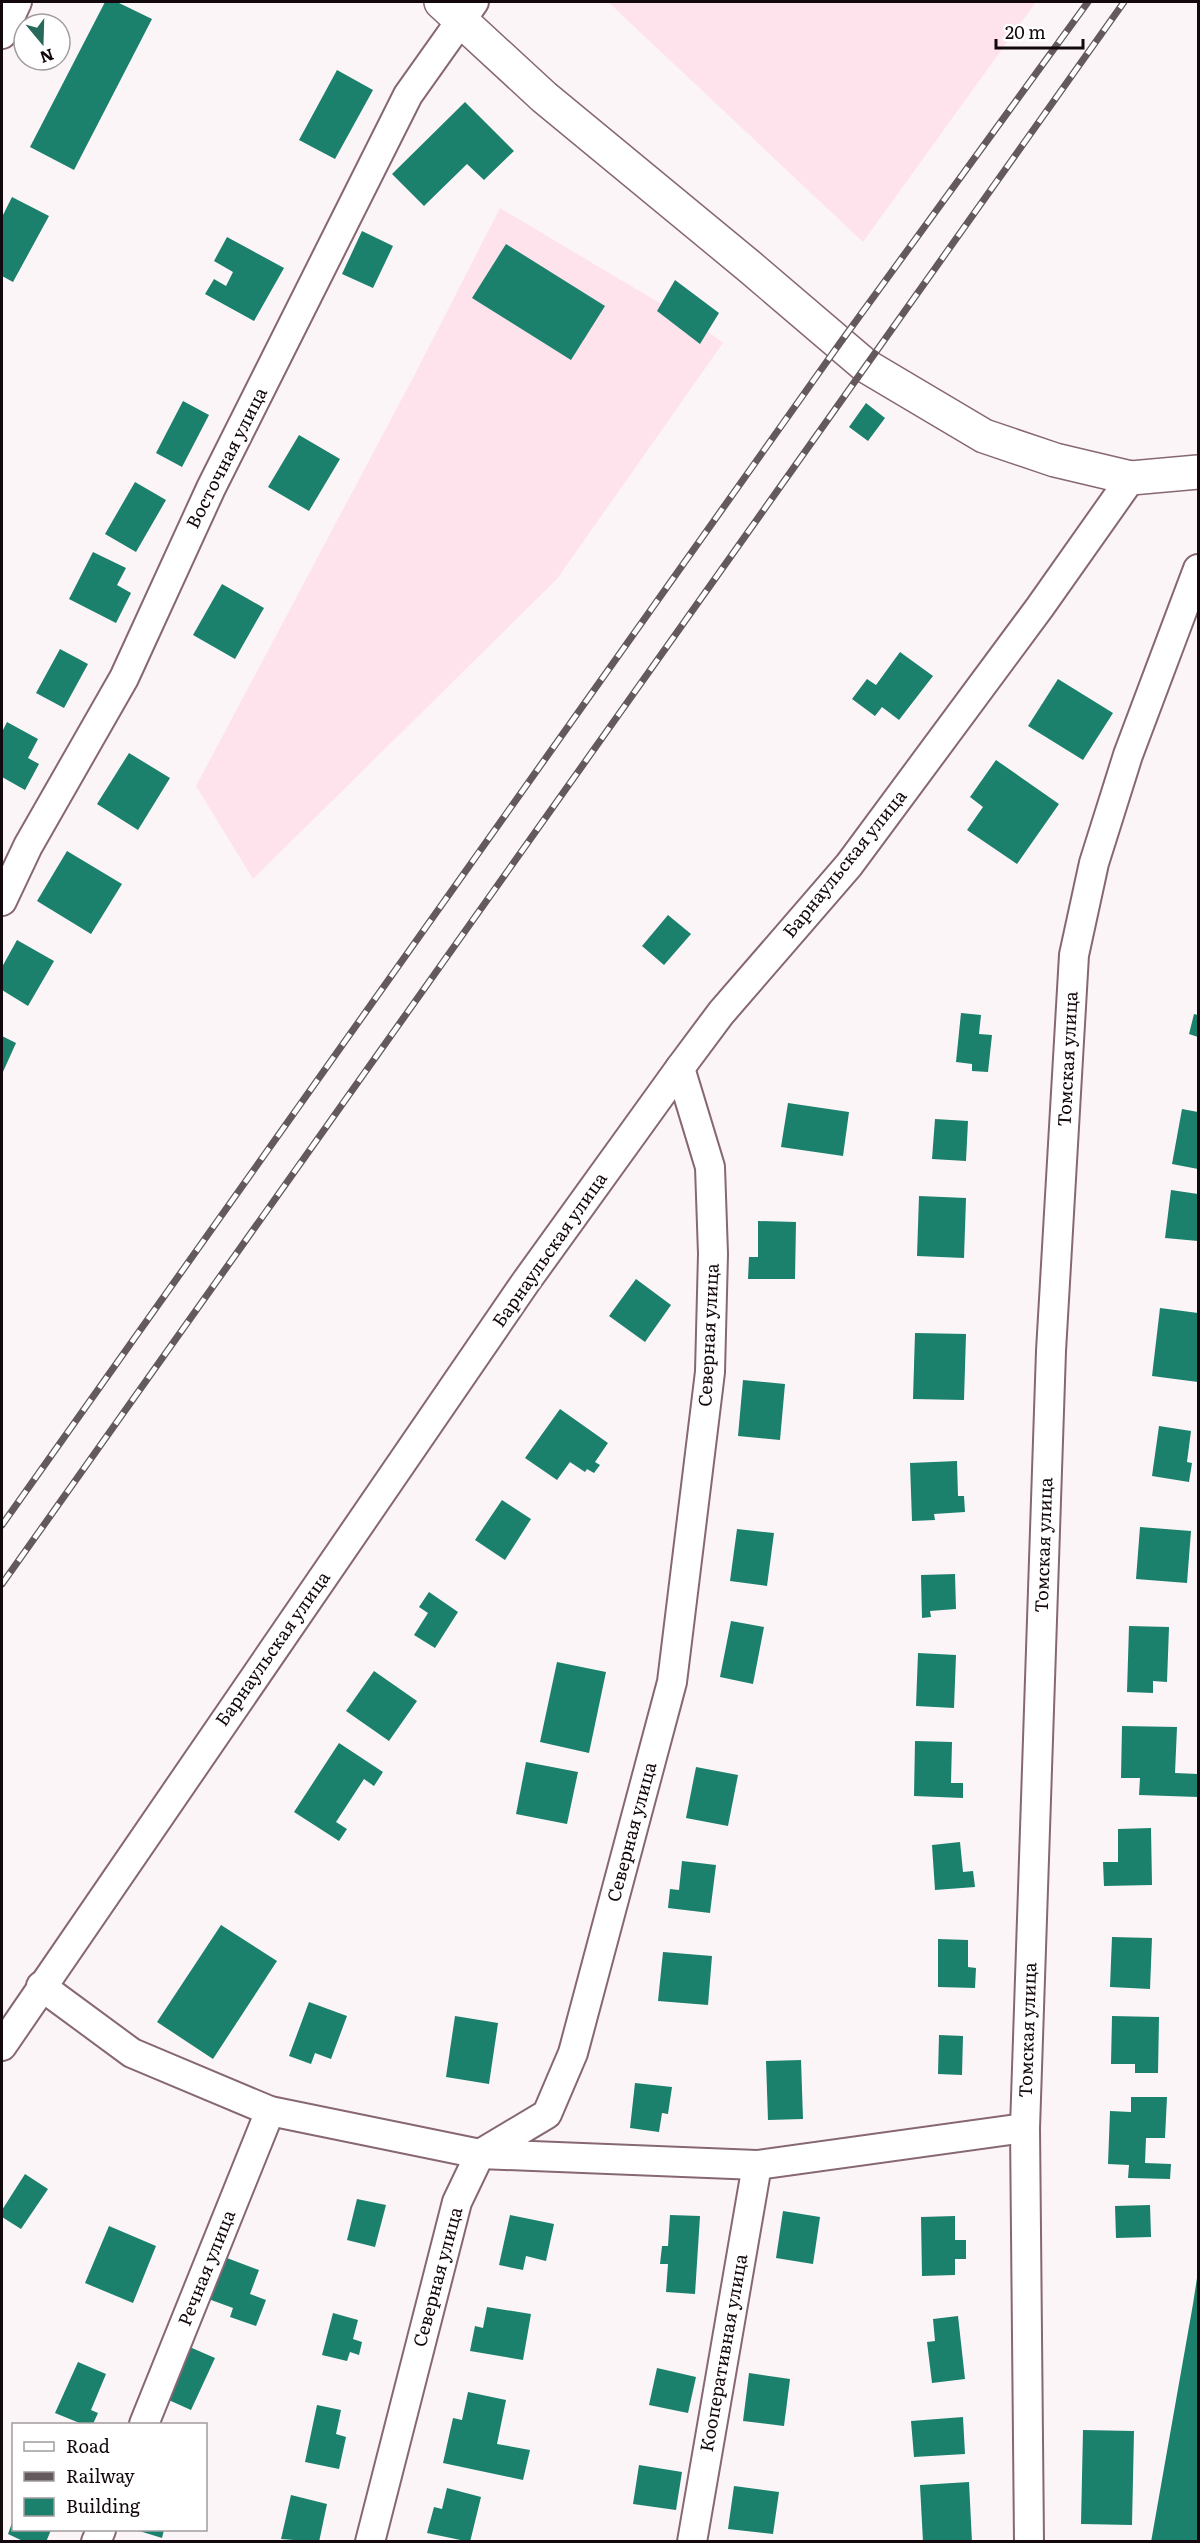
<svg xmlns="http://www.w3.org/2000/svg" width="1200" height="2543" viewBox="0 0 1200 2543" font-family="Literata,serif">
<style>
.built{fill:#fee3ed}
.building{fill:#1b806c}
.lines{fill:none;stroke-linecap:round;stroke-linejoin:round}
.minor-casing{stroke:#866773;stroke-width:32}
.major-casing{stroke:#866773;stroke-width:36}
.minor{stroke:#fff;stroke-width:28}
.major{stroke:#fff;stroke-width:33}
.rail-casing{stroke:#645a5e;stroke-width:7}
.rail{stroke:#fff;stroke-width:4.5;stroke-dasharray:14;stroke-linecap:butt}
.labels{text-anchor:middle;stroke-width:6;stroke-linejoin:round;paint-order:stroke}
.street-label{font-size:18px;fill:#13080d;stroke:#fff}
</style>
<rect width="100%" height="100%" fill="#fcf5f7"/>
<g class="built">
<polygon points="608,2 1036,2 863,242"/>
<polygon points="500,208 710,333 723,343 557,579 253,879 196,786 415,374"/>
</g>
<g class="building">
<polygon points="105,2 117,2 152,19 74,170 30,147"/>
<polygon points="337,70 373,90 335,159 299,140"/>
<polygon points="465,102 514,151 484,180 467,164 424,206 392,174"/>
<polygon points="12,197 49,216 13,282 2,276 2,217"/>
<polygon points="362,231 393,246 373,288 342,274"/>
<polygon points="227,237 284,268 254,321 205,294 214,279 226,286 233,272 214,261"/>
<polygon points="506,244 605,306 571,360 472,298"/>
<polygon points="675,280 719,313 700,344 657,311"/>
<polygon points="183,401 209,415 182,467 156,453"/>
<polygon points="866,403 885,418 868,441 849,427"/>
<polygon points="299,435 340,459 309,511 268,487"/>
<polygon points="135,482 166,500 136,552 105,534"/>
<polygon points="93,552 126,568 117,585 131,593 116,623 69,599"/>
<polygon points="222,584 264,608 235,659 193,635"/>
<polygon points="60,649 88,664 64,708 36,693"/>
<polygon points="900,652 933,676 899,720 882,707 875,716 852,699 867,679 876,685"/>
<polygon points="1058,679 1113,713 1083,760 1028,726"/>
<polygon points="7,722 38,739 28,758 39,764 25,790 2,777 2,732"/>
<polygon points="129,753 170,778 138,830 97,804"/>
<polygon points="996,760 1059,804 1017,864 967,830 983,807 970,797"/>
<polygon points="67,851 122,884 91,934 37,901"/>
<polygon points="668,915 691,934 664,965 642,946"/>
<polygon points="17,940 54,961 28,1006 2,990 2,967"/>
<polygon points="961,1013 981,1015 979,1034 992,1035 988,1072 972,1071 972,1064 956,1062"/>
<polygon points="1194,1014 1198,1015 1198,1037 1189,1034"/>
<polygon points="2,1036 16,1043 2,1074"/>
<polygon points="788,1103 849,1112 843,1156 781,1147"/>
<polygon points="1182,1109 1198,1112 1198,1169 1172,1164"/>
<polygon points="935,1119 968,1121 966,1161 932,1159"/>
<polygon points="1171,1190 1198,1194 1198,1241 1165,1238"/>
<polygon points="919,1196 966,1198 964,1258 917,1256"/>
<polygon points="758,1221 796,1222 795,1279 748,1279 749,1257 758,1257"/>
<polygon points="636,1279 671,1305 645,1342 609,1316"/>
<polygon points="1160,1308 1198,1313 1198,1382 1152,1376"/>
<polygon points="915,1333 966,1334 964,1400 913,1399"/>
<polygon points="743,1380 785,1384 780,1440 738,1436"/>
<polygon points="560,1409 608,1443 595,1462 600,1465 594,1473 587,1469 585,1472 570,1462 557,1480 525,1458"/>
<polygon points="1159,1426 1191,1431 1187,1462 1192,1463 1189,1482 1152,1476"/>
<polygon points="957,1461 958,1496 964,1496 965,1512 934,1514 935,1520 912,1521 910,1463"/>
<polygon points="502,1500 531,1519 505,1560 475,1540"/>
<polygon points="1140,1527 1191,1531 1187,1583 1136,1579"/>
<polygon points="737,1529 774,1533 767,1586 730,1581"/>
<polygon points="955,1574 956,1609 930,1611 931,1617 922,1618 921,1575"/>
<polygon points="429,1592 458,1612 435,1648 414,1635 428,1613 419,1607"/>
<polygon points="731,1621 764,1627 753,1684 720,1677"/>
<polygon points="1129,1626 1169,1627 1167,1682 1153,1681 1153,1693 1127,1692"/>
<polygon points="918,1653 956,1655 954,1708 916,1706"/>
<polygon points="557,1662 606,1672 589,1753 540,1742"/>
<polygon points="374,1671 417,1701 389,1741 346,1711"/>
<polygon points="1122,1726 1177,1727 1175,1773 1198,1774 1198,1797 1139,1795 1140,1778 1121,1778"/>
<polygon points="915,1741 952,1742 951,1783 963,1783 963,1798 914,1796"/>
<polygon points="339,1743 383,1772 374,1786 364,1779 336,1822 347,1829 339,1841 294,1812"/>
<polygon points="526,1762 578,1772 567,1824 516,1814"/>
<polygon points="696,1767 738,1775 728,1826 686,1818"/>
<polygon points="1151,1828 1152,1885 1104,1886 1103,1862 1118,1862 1118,1829"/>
<polygon points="960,1842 963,1872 973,1871 975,1887 935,1890 932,1845"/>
<polygon points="682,1861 716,1865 710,1913 668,1908 670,1889 679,1890"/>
<polygon points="221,1925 277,1961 213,2059 157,2022"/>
<polygon points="1112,1937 1152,1938 1150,1989 1110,1987"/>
<polygon points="938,1939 968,1940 968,1967 976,1968 975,1988 938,1987"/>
<polygon points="663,1952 712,1956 708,2005 658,2001"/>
<polygon points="309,2002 347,2016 331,2059 315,2053 311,2064 289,2056"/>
<polygon points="455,2016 498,2023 489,2084 446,2077"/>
<polygon points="1112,2016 1159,2017 1158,2073 1135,2073 1135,2064 1111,2064"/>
<polygon points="939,2035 963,2036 962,2075 938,2074"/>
<polygon points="801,2060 803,2119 768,2120 766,2061"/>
<polygon points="635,2083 672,2087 668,2114 662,2113 659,2132 630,2128"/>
<polygon points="1131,2097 1167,2097 1165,2138 1146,2138 1145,2163 1171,2164 1170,2179 1128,2178 1129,2165 1108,2164 1110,2111 1131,2112"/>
<polygon points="25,2174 48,2189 21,2229 2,2217 2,2210"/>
<polygon points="357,2199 386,2205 375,2247 347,2240"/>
<polygon points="1150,2205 1151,2237 1116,2238 1115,2206"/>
<polygon points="783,2211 820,2217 813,2264 776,2258"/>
<polygon points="510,2215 554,2224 546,2261 526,2256 523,2270 499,2265"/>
<polygon points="670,2215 700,2216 695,2294 666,2292 668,2264 660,2264 662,2246 668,2246"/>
<polygon points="955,2216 955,2240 966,2240 966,2259 955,2259 955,2275 922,2276 921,2217"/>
<polygon points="109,2226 156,2246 133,2303 85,2283"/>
<polygon points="219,2255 259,2270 250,2294 266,2300 256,2326 230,2317 233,2308 203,2297"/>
<polygon points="1197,2278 1198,2542 1151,2542 1193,2304"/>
<polygon points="487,2307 531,2314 523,2360 470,2351 475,2326 483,2328"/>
<polygon points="333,2313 358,2320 353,2339 362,2342 359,2355 350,2352 347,2361 322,2355"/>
<polygon points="958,2316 965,2379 932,2383 927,2342 935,2341 933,2319"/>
<polygon points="185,2345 215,2358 191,2410 162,2397"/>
<polygon points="78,2362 106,2374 91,2410 98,2413 93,2424 82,2424 55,2413"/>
<polygon points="657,2368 696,2377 688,2413 649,2405"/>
<polygon points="749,2373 790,2379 784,2426 743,2421"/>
<polygon points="468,2392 506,2400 497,2444 530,2450 523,2480 443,2463 453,2418 462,2420"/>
<polygon points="317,2405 341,2410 336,2434 346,2437 339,2469 305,2462"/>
<polygon points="963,2417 965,2454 914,2457 911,2421"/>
<polygon points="1083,2430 1134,2431 1132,2525 1081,2524"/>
<polygon points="639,2465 682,2472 676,2510 633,2504"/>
<polygon points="969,2482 972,2542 923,2542 920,2485"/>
<polygon points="734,2486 779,2492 773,2534 728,2529"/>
<polygon points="447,2488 481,2497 470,2542 427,2533 434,2507 442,2509"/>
<polygon points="291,2495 327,2504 319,2542 281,2539"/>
<polygon points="13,2520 14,2530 51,2530 46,2542 25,2542 8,2534"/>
<polygon points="136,2530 164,2530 162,2538"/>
</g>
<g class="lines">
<defs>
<g id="minor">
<polyline points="2,34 17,2"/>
<polyline points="2,901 28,846 124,678 211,488 408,95 474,2"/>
<polyline points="41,1986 132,2053 270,2111 480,2154 757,2165 1025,2128"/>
<polyline points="2,2046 525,1283 680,1068 721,1013 849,865 1040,607 1131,478"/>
<polyline points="144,2424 270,2111"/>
<polyline points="96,2542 101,2530"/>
<polyline points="370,2542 457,2202 480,2154 547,2114 573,2053 672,1682 710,1372 713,1254 710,1167 680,1068"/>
<polyline points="692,2542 757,2165"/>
<polyline points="1029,2542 1025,2128 1051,1351 1074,955 1094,863 1128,755 1198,569"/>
</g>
<polyline id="major" points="441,2 544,97 750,267 866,366 984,436 1055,460 1131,478 1198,472"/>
</defs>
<use href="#minor" class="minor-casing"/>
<use href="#major" class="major-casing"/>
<use href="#minor" class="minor"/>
<use href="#major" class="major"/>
<defs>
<g id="rail">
<polyline points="2,1525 840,343 1088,2"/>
<polyline points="2,1584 1124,2"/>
</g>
</defs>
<use href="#rail" class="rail-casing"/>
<use href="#rail" class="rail"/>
</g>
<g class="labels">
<g class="street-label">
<text transform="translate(227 458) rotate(-63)" y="6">Восточная улица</text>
<text transform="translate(845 864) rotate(-51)" y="6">Барнаульская улица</text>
<text transform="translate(1068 1059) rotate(-87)" y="6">Томская улица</text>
<text transform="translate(550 1250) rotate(-55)" y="6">Барнаульская улица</text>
<text transform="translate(709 1335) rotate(-87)" y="6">Северная улица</text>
<text transform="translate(1044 1545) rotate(-88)" y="6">Томская улица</text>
<text transform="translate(273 1649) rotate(-55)" y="6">Барнаульская улица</text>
<text transform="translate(632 1832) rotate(-75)" y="6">Северная улица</text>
<text transform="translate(1028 2030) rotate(-88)" y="6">Томская улица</text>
<text transform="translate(207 2268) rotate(-68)" y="6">Речная улица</text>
<text transform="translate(438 2277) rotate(-75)" y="6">Северная улица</text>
<text transform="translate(724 2353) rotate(-80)" y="6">Кооперативная улица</text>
</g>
</g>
<rect width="1200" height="2543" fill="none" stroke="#13080d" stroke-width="6"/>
<rect x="12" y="2423" width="195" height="108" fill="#ffffff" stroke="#a19c9e" stroke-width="1.5"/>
<rect x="24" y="2442" width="30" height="9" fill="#ffffff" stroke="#a19c9e" stroke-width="1.5"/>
<text x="66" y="2453" font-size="18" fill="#13080d">Road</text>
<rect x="24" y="2472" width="30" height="9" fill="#645a5e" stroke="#a19c9e" stroke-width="1.5"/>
<text x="66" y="2483" font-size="18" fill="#13080d">Railway</text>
<rect x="24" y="2498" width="30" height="18" fill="#1b806c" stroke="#a19c9e" stroke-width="1.5"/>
<text x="66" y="2513" font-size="18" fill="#13080d">Building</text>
<g transform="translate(42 42) rotate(161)"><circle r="28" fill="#ffffff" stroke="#a19c9e" stroke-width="1.5"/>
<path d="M0-4.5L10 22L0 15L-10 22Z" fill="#276a5b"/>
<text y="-9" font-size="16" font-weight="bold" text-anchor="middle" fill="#13080d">N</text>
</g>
<path d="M996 39v9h87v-9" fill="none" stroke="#13080d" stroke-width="3"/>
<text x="1005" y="39" font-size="18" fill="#13080d" stroke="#ffffff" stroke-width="4.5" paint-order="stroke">20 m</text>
</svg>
